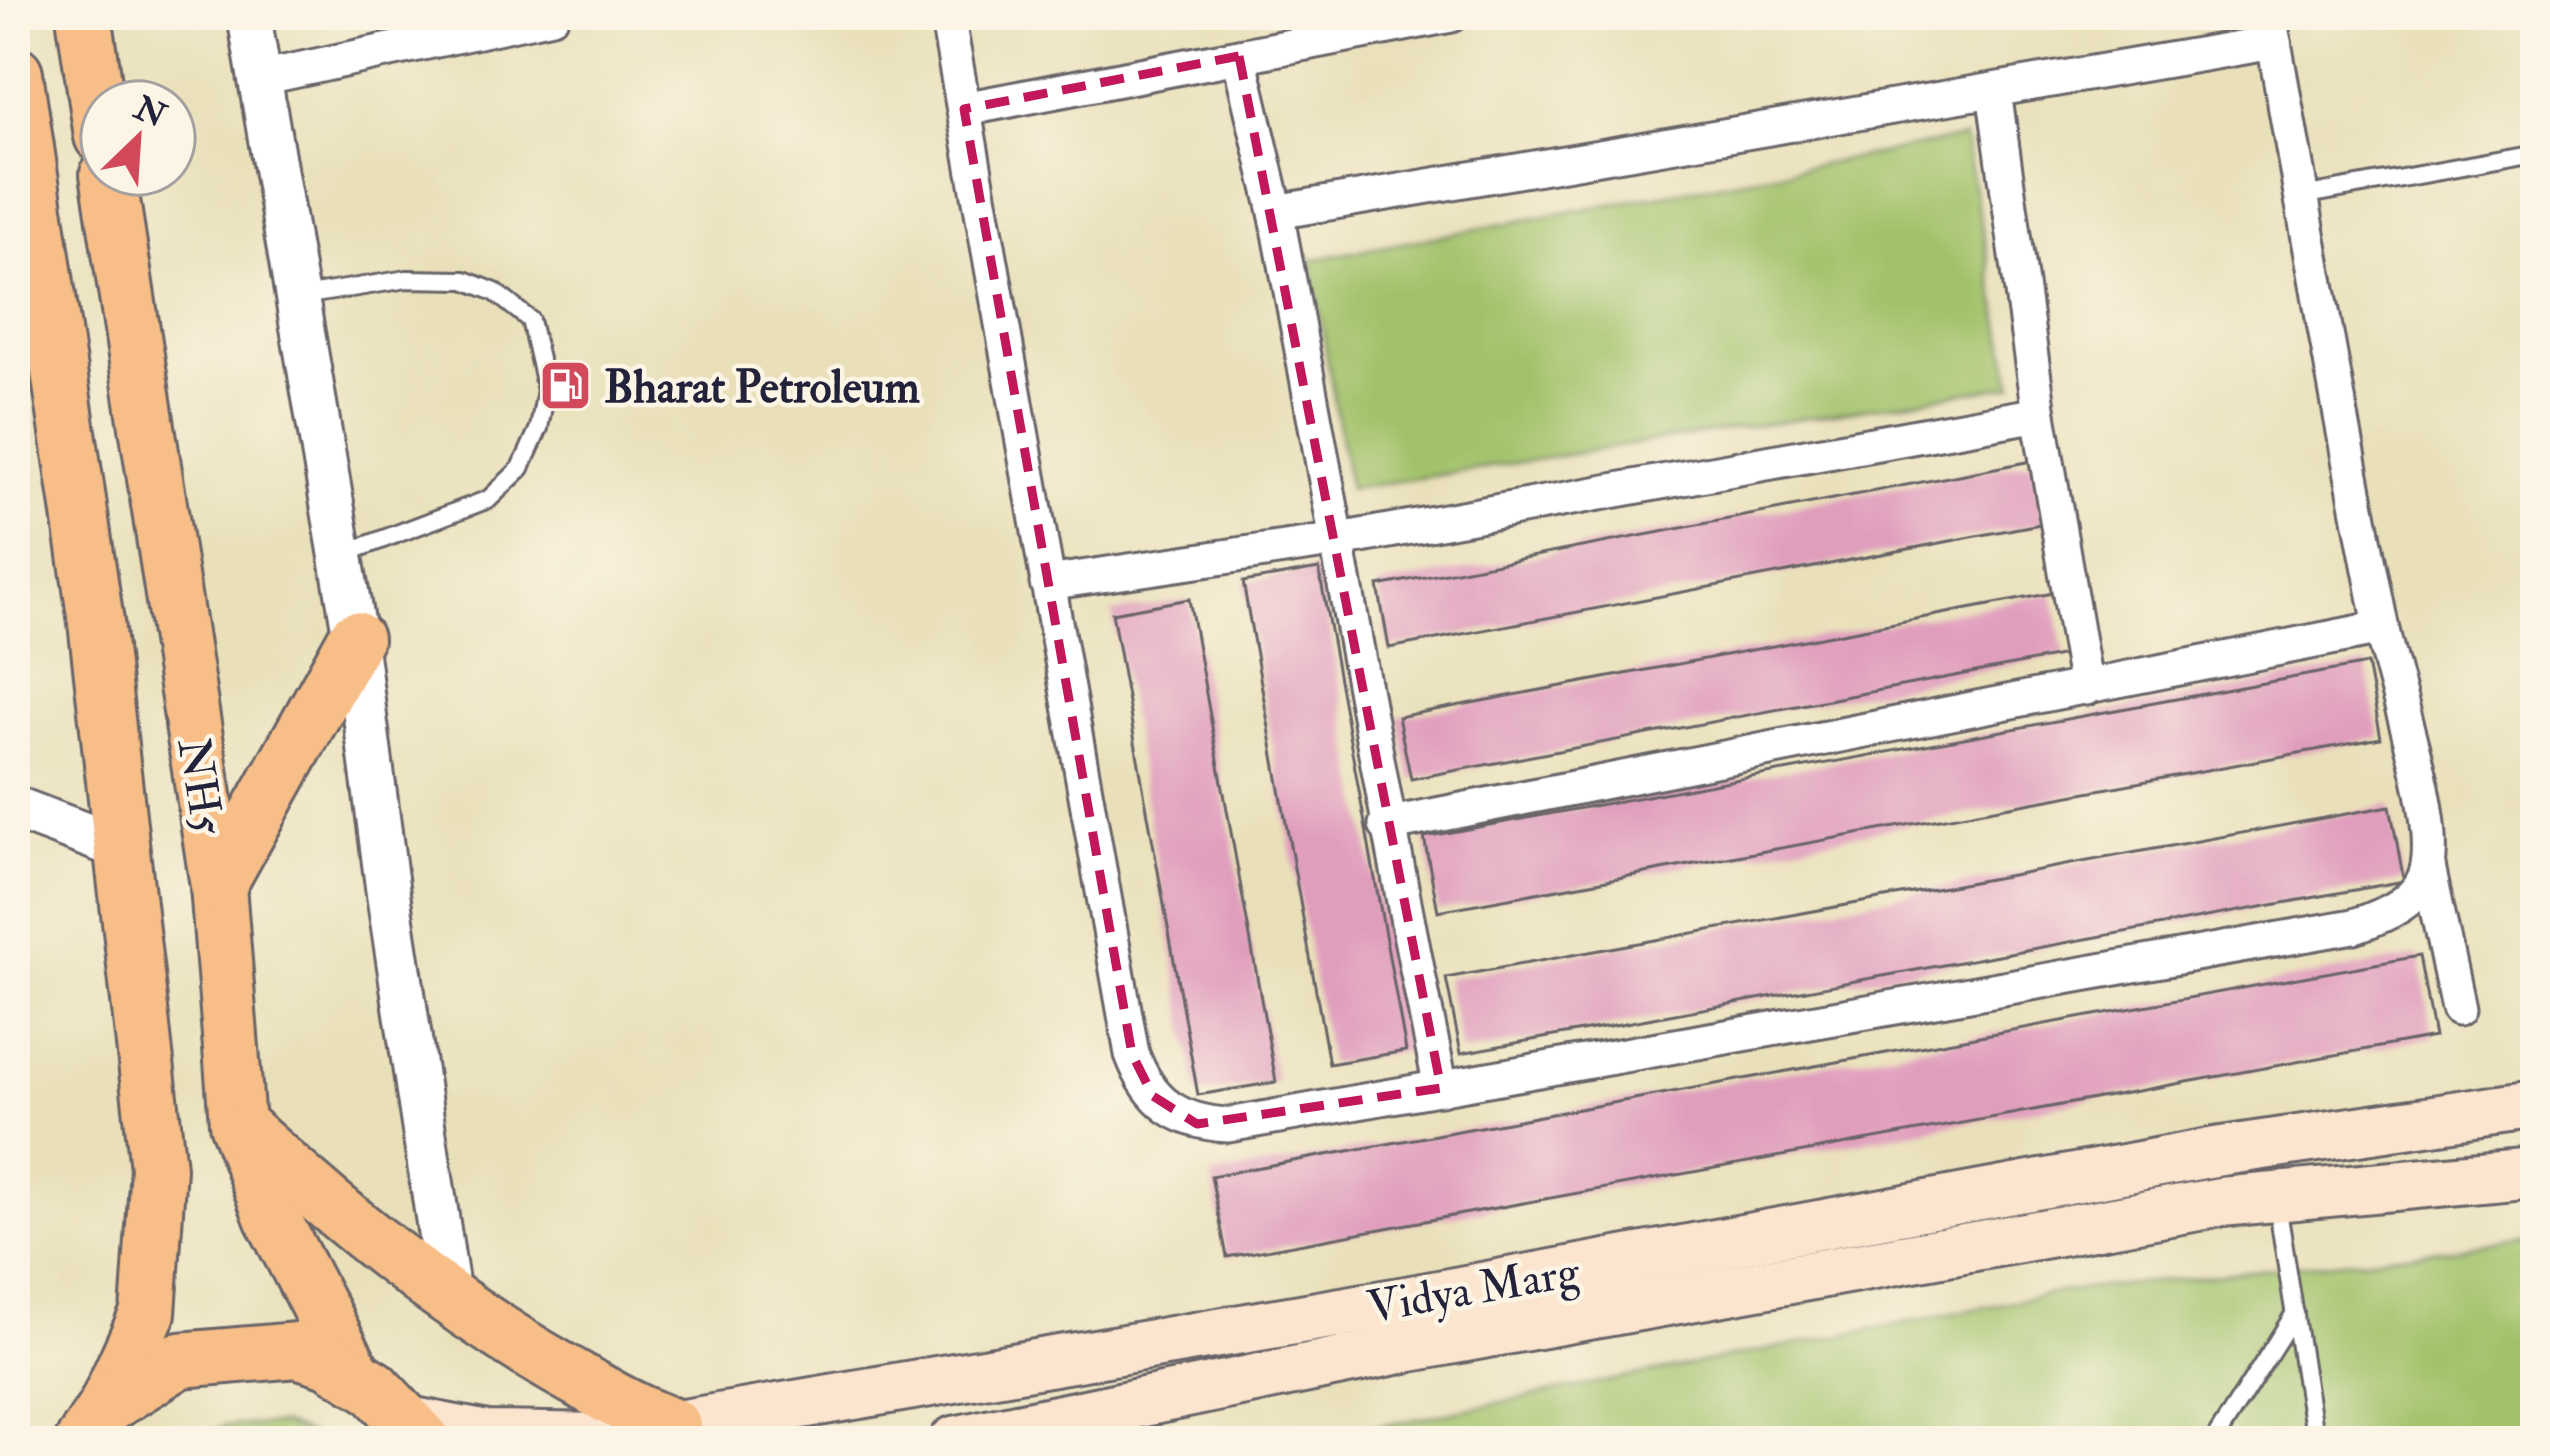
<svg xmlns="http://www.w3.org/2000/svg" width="2550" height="1456" viewBox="0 0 2550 1456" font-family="'IM FELL Double Pica',serif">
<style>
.green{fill:#a2c26b;stroke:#627253;stroke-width:3}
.building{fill:#e09ebd}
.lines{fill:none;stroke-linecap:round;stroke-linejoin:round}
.service-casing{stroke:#686467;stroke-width:22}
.minor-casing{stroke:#686467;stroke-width:39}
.tertiary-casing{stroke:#686467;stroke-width:48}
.secondary-casing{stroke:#686467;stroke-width:54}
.trunk-casing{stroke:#686467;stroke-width:60}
.service{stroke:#fff;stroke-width:16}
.minor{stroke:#fff;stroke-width:33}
.tertiary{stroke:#fff;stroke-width:42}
.secondary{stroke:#fce5cf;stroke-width:48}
.trunk{stroke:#f7be88;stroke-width:54}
.marked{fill:none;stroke:#c2185b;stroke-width:9;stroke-dasharray:24 15;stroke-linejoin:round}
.labels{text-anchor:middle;stroke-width:9;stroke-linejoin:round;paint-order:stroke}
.poi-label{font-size:45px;font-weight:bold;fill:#22223b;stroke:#fcf5e5;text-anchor:start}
.street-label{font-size:45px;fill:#22223b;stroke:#fcf5e5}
</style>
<rect width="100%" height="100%" fill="#fcf5e5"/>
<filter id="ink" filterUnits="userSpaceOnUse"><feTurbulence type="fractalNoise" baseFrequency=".00833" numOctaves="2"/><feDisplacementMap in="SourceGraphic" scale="24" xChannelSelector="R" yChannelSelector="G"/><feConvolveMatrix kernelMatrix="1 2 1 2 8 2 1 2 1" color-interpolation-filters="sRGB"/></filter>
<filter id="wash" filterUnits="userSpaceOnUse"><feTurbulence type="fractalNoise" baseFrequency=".004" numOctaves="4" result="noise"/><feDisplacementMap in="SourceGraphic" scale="48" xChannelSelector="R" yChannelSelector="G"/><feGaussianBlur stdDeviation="2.7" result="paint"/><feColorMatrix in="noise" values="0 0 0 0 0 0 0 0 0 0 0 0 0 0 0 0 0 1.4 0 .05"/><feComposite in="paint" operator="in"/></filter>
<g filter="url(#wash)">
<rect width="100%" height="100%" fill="#e9e0ba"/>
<g class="green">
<polygon points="1964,138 2013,385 1349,489 1311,260"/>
<polygon points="2529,1241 2535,1272 2535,1441 1305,1441 2066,1291"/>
<polygon points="282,1424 328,1441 192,1441 225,1426"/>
</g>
<g id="blocks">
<g class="building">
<polygon points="2032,461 2045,523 1389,648 1378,586"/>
<polygon points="1319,569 1406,1051 1329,1064 1243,582"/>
<polygon points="2053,593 2065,655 1411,779 1398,717"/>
<polygon points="1189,599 1276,1082 1198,1095 1112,613"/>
<polygon points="2367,664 2381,738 1438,911 1424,837"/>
<polygon points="2390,806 2404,881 1461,1053 1446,978"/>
<polygon points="2419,956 2434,1037 1227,1257 1211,1176"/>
</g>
</g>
</g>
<g filter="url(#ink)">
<use href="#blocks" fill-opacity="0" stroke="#686467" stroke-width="3"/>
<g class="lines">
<defs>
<g id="service">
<polyline points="2534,15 2535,17"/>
<polyline points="2302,196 2535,154"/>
<polyline points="296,297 407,279 465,280 495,292 530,320 546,390 539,428 521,468 489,499 341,555"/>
<polyline points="2277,1204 2315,1441"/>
<polyline points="2214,1441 2295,1313"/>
</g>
<g id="minor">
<path d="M947 15 1132 1054C1150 1102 1177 1122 1228 1125L2354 926C2384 916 2422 901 2428 866 2438 808 2393 687 2381 625 2340 422 2306 218 2269 15"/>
<polyline points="1239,56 1276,212"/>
<polyline points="256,79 552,15"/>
<polyline points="1994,91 2039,414"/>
<polyline points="964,109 1451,15"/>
<polyline points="1047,583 1339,540 2039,414 2086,688"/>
<polyline points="1386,825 2381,628"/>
<polyline points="2428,867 2458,1008"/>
<path d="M1441 1088C1381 797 1332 504 1276 212L2274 42"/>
</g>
<g id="tertiary">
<polyline points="249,15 355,639 388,894 450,1302"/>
<polyline points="15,808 121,848"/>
</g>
<g id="secondary">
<polyline points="409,1421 488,1436 601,1438 1406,1301 2215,1152 2535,1105"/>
<polyline points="954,1441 1410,1347 2221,1202 2535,1173"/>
</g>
<g id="trunk">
<polyline points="84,15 102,136"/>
<polyline points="15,73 96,622 158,1168 148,1313 106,1406"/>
<polyline points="108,174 218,886 237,1123 272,1217 355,1376"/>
<polyline points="218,886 355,639"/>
<path d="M243 1129C342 1219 442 1301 558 1368 596 1389 632 1412 673 1426"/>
<polyline points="83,1441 106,1406 180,1360 297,1350 329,1360 374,1388 424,1441"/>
</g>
</defs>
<use href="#service" class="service-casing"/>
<use href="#minor" class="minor-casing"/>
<use href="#tertiary" class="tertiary-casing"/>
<use href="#secondary" class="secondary-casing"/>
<use href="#trunk" class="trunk-casing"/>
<use href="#service" class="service"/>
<use href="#minor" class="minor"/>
<use href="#tertiary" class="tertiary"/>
<use href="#secondary" class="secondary"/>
<use href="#trunk" class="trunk"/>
</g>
</g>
<path class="marked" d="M1239 56 1441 1088 1197 1124 1153 1096 1132 1054 964 109Z"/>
<defs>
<symbol id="fuel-square" viewBox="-11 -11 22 22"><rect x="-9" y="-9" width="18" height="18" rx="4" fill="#d1495b" stroke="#fcf5e5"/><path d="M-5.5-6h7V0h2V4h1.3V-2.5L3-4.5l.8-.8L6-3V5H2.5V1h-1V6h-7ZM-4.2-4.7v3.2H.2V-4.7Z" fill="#fff"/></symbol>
</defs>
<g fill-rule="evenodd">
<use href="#fuel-square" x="536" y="356" width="59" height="59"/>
</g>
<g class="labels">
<g class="poi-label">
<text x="604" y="402">Bharat Petroleum</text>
</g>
<g class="street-label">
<text transform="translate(202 786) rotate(81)" y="16">NH5</text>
<text transform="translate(1473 1288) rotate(-10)" y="16">Vidya Marg</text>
</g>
</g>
<rect width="2550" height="1456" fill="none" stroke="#fcf5e5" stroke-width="60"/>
<g transform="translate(138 138) rotate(25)"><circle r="57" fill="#fcf5e5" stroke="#a5a1a1" stroke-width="3"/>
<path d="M0-9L21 45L0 30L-21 45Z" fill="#d1495b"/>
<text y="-18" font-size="33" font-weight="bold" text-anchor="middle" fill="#22223b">N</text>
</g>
</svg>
